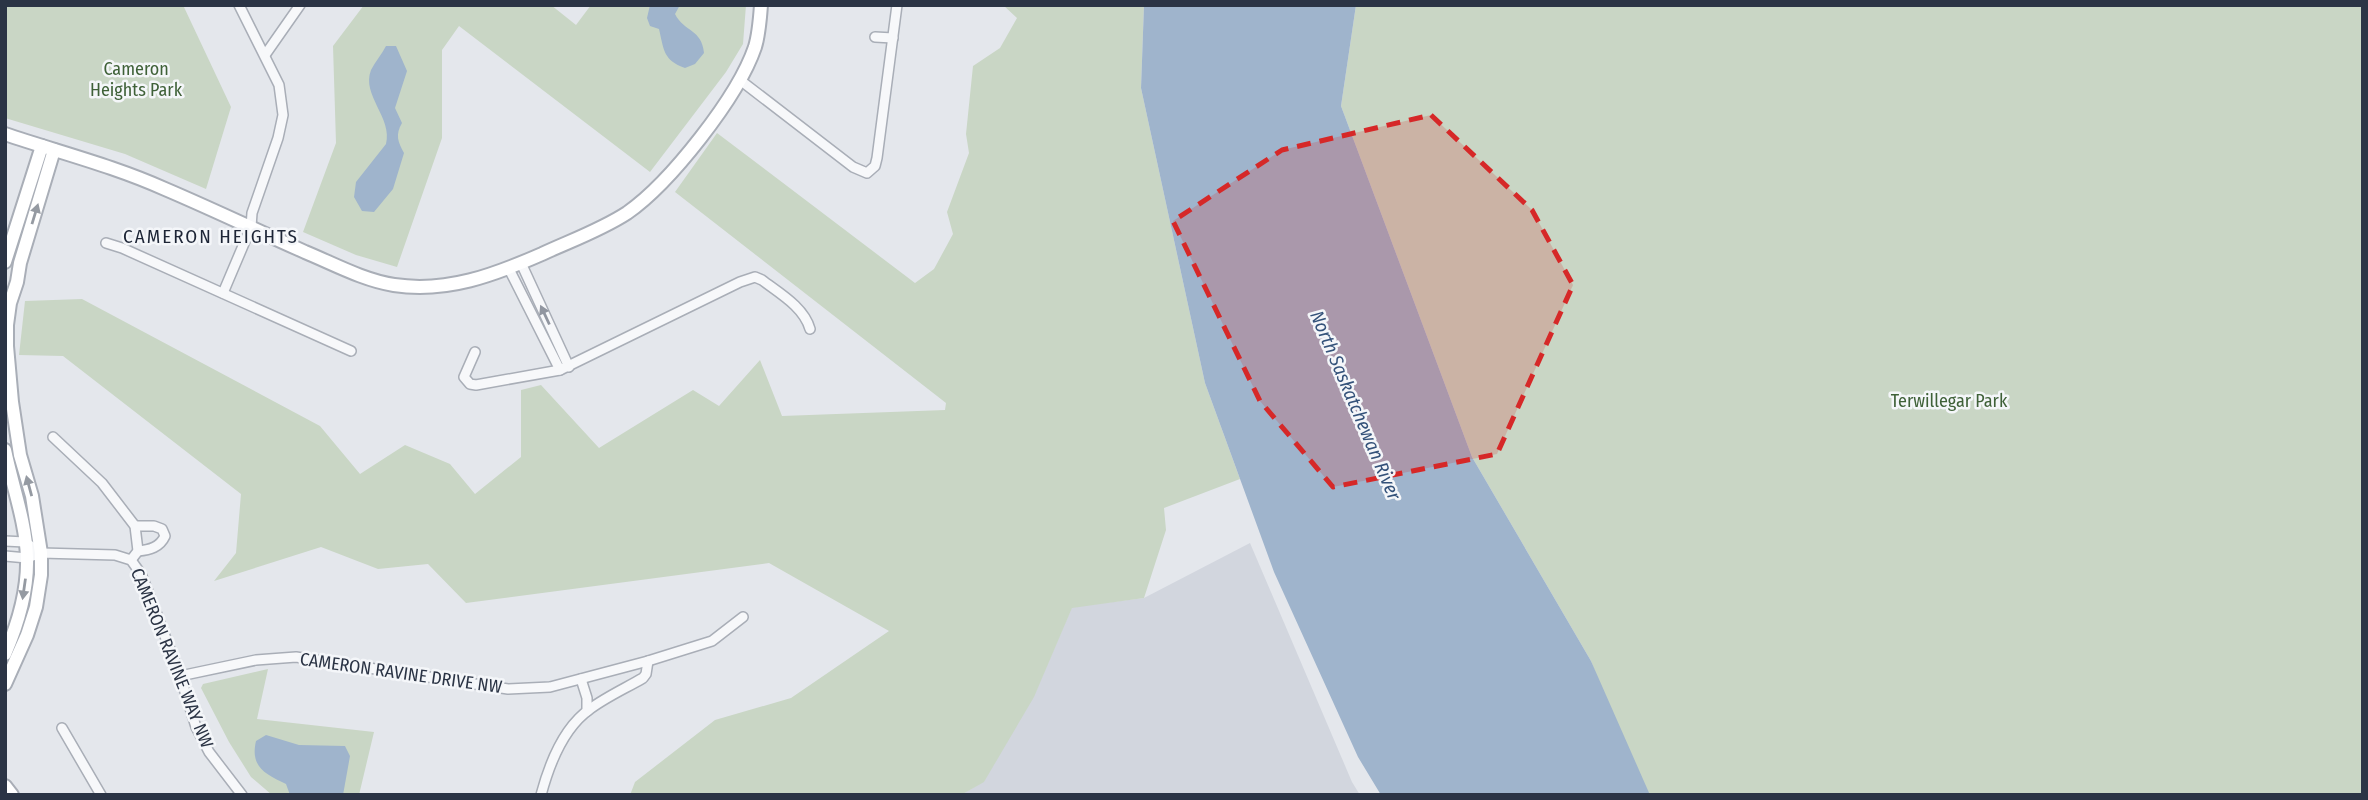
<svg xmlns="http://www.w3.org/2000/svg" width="2368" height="800" viewBox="0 0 2368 800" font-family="'Fira Sans Condensed',sans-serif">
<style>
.built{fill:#d2d6de}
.green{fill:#c9d6c5}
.water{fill:#9fb4cc}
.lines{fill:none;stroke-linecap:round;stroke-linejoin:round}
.street-casing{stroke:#a9aeb7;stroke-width:12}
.secondary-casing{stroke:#a9aeb7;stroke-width:16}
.street{stroke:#f7f8fa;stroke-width:9}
.secondary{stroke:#fff;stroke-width:12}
.oneway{fill:#959aa2}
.oneway2{fill:#9196a0}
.marked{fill:#d62828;fill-opacity:0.2;stroke:#d62828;stroke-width:5;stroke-dasharray:14 9;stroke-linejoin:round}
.labels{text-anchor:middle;stroke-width:5;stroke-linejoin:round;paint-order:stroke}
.park-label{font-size:18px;fill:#3f6138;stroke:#f4f6f9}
.street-label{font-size:18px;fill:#2b3445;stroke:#f4f6f9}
.neighbourhood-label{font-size:19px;letter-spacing:2px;fill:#1d2536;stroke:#f4f6f9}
.water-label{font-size:19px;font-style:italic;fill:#34527a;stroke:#f4f6f9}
</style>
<rect width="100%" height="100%" fill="#e4e7ec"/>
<polygon class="built" points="1250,543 1352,782 1360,795 961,795 984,781 1036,691 1072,607 1144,598"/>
<g class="green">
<polygon points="5,5 183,5 231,107 206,189 125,154 5,118"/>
<polygon points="364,5 551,5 576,25 591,5 746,5 743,44 726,72 650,172 459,26 442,50 442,138 397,267 356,255 303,232 336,143 333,46"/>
<polygon points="1003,5 1144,5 1141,88 1205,383 1240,479 1164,508 1166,530 1144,598 1072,608 1034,697 984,782 961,795 630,795 635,782 715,720 791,698 889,631 769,563 466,603 428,564 378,569 321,547 214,581 236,553 241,494 63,356 19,355 25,301 82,299 320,426 360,474 405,445 450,464 475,494 521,457 521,390 541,385 599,448 693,390 719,406 760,360 782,416 945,410 946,403 675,192 717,133 915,283 934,269 953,234 947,212 969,153 966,134 973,66 1000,48 1017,18"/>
<polygon points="1356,5 2363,5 2363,795 1642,795 1591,661 1472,457 1341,106"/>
<polygon points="268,669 257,719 374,732 359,795 272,795 251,777 229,742 201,688 203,684"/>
</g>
<g class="water">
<path d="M650 5H680L675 14C684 32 702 29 704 53L695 64 685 68C663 60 664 50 659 29L650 26 647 18Z"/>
<polygon points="1144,5 1356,5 1341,106 1472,457 1591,661 1650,795 1381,795 1358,757 1274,572 1205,383 1141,88"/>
<path d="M386 46H396L407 71 395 108 402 123C395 135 398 142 404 153L393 189 374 212 362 211 354 197 356 182 386 144C393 118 361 95 371 70 375 62 382 54 386 46Z"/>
<path d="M266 735 299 745 345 746 350 756 343 795H290L286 784C265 774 250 767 256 741Z"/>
</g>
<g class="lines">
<defs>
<g id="street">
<polyline points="875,37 893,38"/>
<polyline points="265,55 300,5"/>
<polyline points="740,80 853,167 867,173 875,166 877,158 897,5"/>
<polyline points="106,243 122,248 351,351"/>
<polyline points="521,263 569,367"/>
<polyline points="509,269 560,370"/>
<polyline points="223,293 251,227 252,213 278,138 283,115 279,85 239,5"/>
<path d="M475 352 464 377 470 384 476 385 560 370 740 282 755 277 762 280C779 293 804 307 810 329"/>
<polyline points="53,437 102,483 135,526 138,551 131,560"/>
<path d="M135 526H154L162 529 165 536C160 547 150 550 138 551"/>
<polyline points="5,541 25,542 41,553"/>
<polyline points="5,556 27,558 41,553 115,555 131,560 141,574 153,604 180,676 196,727 209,752 242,795"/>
<polyline points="180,676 256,660 296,657 508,689 550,687 648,661 712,641 743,617"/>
<polyline points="581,679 587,698 587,711"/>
<polyline points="62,728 101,795"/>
<path d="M541 795C549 765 564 727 590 709 606 697 626 688 643 678L646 674 648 661"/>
</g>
<g id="secondary">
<path d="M5 134C58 152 114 166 165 189 212 209 258 231 305 252 334 264 363 280 394 285 447 293 494 275 542 254 570 241 601 230 627 213 670 183 738 97 755 47 759 34 760 19 761 5"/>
<polyline points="5,262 42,146"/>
<path d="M5 450C12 485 26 522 27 558 28 592 18 624 5 654"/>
<polyline points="5,684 27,635 36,607 41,575 41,553 32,496 20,455 12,402 7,346 7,325 10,303 17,282 20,263 54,150"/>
<polyline points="5,786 12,795"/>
</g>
</defs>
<use href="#street" class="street-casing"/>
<use href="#secondary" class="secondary-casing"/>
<use href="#street" class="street"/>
<use href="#secondary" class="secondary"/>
</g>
<defs><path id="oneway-solid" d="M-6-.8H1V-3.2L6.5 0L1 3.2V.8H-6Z" transform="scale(1.75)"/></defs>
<g class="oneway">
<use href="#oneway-solid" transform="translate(35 214) rotate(-73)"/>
<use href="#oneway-solid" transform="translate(29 486) rotate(-105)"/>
<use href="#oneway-solid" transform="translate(24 589) rotate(98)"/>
</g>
<use class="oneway2" href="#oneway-solid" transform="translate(545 315) rotate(-115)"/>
<path class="marked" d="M1431 115 1532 210 1573 285 1497 454 1333 487 1260 401 1173 221 1282 150Z"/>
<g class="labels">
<g class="park-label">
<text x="136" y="75">Cameron<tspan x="136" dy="21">Heights Park</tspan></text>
<text x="1949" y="407">Terwillegar Park</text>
</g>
<g class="street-label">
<text transform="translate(172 658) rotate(68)" y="6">CAMERON RAVINE WAY NW</text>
<text transform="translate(401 673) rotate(8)" y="6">CAMERON RAVINE DRIVE NW</text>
</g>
<g class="neighbourhood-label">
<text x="211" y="243">CAMERON HEIGHTS</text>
</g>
<g class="water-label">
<text transform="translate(1356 405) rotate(67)" y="7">North Saskatchewan River</text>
</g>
</g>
<rect width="2368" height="800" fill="none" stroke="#2b3445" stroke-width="14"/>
</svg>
